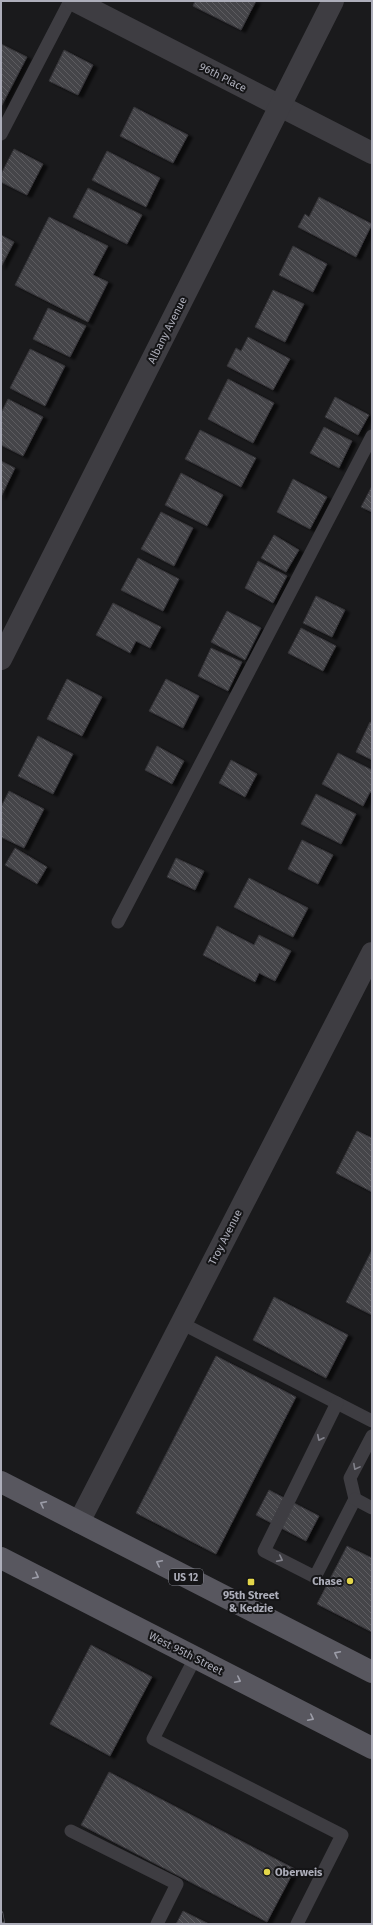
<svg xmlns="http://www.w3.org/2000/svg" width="373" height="1925" viewBox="0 0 373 1925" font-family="'Fira Sans',sans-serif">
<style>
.building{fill:url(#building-back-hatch);stroke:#353438;filter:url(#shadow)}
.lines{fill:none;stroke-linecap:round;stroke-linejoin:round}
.service{stroke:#3e3d42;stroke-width:13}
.minor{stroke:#3e3d42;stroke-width:22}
.primary{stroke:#58575f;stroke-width:22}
.rail-casing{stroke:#525259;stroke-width:4.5}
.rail{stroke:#151517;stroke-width:3;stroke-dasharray:9;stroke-linecap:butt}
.oneway{stroke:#81818a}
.oneway2{stroke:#9c9da8}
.poi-dot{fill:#e3d64a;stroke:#151517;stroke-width:1.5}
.labels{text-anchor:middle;stroke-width:4;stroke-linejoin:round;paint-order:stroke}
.shield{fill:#151517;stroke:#7f8089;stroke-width:1}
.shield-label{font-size:10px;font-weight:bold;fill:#adaeba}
.street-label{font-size:11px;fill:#adaeba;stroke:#151517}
.poi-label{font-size:11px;font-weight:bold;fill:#adaeba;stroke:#151517;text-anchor:end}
</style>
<defs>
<pattern id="building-back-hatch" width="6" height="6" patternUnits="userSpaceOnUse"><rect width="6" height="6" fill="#454449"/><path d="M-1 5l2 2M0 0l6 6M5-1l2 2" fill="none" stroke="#5d5c61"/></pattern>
<filter id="shadow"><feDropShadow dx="4.5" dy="2.5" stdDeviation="1" flood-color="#0009"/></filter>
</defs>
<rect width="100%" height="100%" fill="#1a1a1c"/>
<g class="building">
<polygon points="195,1 256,1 241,30 193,6"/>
<polygon points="1,44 27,57 1,107"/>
<polygon points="64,50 93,65 78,95 49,81"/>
<polygon points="134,107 188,135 173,163 120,136"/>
<polygon points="14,149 43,164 27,195 1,182 1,174"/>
<polygon points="107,151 160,178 146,207 92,180"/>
<polygon points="88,188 142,215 127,244 73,217"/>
<polygon points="319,197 372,224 356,257 298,227 305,214 309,217"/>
<polygon points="49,217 108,246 93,275 108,282 88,322 15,285"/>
<polygon points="1,235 14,242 1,267"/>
<polygon points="293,246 327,264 313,292 279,275"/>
<polygon points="273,290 304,304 285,342 255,327"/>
<polygon points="48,308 86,326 70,357 33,339"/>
<polygon points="248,337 290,359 273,390 227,366 236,348 241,351"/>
<polygon points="30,349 65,366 45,406 10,388"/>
<polygon points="228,379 274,403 253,443 208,419"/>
<polygon points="335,397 369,415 358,435 325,417"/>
<polygon points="8,399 43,417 23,456 1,445 1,413"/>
<polygon points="324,427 352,441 339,468 310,453"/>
<polygon points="200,430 256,458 241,487 185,459"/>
<polygon points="1,461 15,468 1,497"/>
<polygon points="181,473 223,495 207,526 165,505"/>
<polygon points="293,479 327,497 310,529 277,512"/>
<polygon points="372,486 372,512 361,507"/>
<polygon points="161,512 193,528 174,566 141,549"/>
<polygon points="274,535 299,550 286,572 261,558"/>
<polygon points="138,558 179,579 163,611 121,590"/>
<polygon points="258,561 287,576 273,603 245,588"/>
<polygon points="316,596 345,610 332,637 303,623"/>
<polygon points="113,603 161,627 150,648 136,641 130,653 96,635"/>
<polygon points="227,611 261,628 245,660 211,642"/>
<polygon points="301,628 336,646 323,671 288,653"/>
<polygon points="211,648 242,662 228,691 198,676"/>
<polygon points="67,679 102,697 82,736 47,719"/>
<polygon points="166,679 199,696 183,728 149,711"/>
<polygon points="370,722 372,723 372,760 356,752"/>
<polygon points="38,736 73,754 53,794 18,776"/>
<polygon points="157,746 184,761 172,784 145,770"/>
<polygon points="338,753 372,770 372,793 370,792 363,806 322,784"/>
<polygon points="231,760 257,774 245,797 219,783"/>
<polygon points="9,791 44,809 24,848 1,837 1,807"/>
<polygon points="316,794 356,814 341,844 301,824"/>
<polygon points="302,840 333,855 318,884 288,869"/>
<polygon points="15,848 47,867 37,884 5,865"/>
<polygon points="176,858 204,871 195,890 167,877"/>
<polygon points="249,878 308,908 293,937 234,907"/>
<polygon points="217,926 254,945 259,935 291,951 275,981 259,973 255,982 203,955"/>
<polygon points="357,1131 372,1138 372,1192 336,1173"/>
<polygon points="372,1250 372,1315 346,1302"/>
<polygon points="274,1297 348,1335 326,1378 253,1340"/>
<polygon points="216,1356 296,1397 216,1554 136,1513"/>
<polygon points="269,1490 319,1516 306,1541 256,1515"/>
<polygon points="347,1546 372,1558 372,1632 317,1604"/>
<polygon points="91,1645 152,1677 110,1756 50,1724"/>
<polygon points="109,1772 295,1869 267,1922 81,1825"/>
<polygon points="183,1911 209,1924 176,1924"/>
</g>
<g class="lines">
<g class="service">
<polyline points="1,134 70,1"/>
<polyline points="118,922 372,436"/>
<polyline points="181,1323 372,1421"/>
<polyline points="337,1403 264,1551 315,1577 355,1499 350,1478 372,1436"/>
<polyline points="355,1499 372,1508"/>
<polyline points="195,1658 153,1739 342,1835 297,1924"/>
<polyline points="71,1831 177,1884 157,1924"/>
</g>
<g class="minor">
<polyline points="75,1 372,153"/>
<polyline points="1,659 333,1"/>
<polyline points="79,1522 372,953"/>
</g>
<g class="primary">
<polyline points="1,1482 372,1672"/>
<polyline points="1,1558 372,1748"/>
</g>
<defs>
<polyline id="rail" points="1,1913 3,1924"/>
</defs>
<use href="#rail" class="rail-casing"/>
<use href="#rail" class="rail"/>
</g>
<defs><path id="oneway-chevron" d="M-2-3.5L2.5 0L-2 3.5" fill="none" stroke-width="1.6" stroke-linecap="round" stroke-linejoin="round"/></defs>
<g class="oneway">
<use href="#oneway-chevron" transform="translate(320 1438) rotate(116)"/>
<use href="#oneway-chevron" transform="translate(356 1467) rotate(118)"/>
<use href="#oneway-chevron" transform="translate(280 1559) rotate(27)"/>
</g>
<g class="oneway2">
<use href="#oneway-chevron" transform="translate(43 1504) rotate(-153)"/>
<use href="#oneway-chevron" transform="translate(159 1563) rotate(-153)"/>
<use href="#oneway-chevron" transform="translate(36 1576) rotate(27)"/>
<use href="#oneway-chevron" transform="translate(337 1654) rotate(-153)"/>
<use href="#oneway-chevron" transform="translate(238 1680) rotate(27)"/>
<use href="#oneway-chevron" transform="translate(311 1718) rotate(27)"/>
</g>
<g class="poi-dot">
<circle cx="350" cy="1581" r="4"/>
<rect x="247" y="1578" width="8" height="8" rx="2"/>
<circle cx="267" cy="1872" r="4"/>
</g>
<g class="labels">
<rect class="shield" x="169" y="1569" width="34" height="16" rx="3"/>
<g class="shield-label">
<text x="186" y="1581">US 12</text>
</g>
<g class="street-label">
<text transform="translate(223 77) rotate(27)" y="4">96th Place</text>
<text transform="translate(167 330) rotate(-63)" y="4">Albany Avenue</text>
<text transform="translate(225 1237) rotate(-63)" y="4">Troy Avenue</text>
<text transform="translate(186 1653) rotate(27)" y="4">West 95th Street</text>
</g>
<g class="poi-label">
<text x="342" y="1585">Chase</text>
<text x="251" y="1599" text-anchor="middle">95th Street<tspan x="251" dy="13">&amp; Kedzie</tspan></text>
<text x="275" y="1876" text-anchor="start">Oberweis</text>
</g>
</g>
<rect width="373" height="1925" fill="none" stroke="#adaeba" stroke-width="4"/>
</svg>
